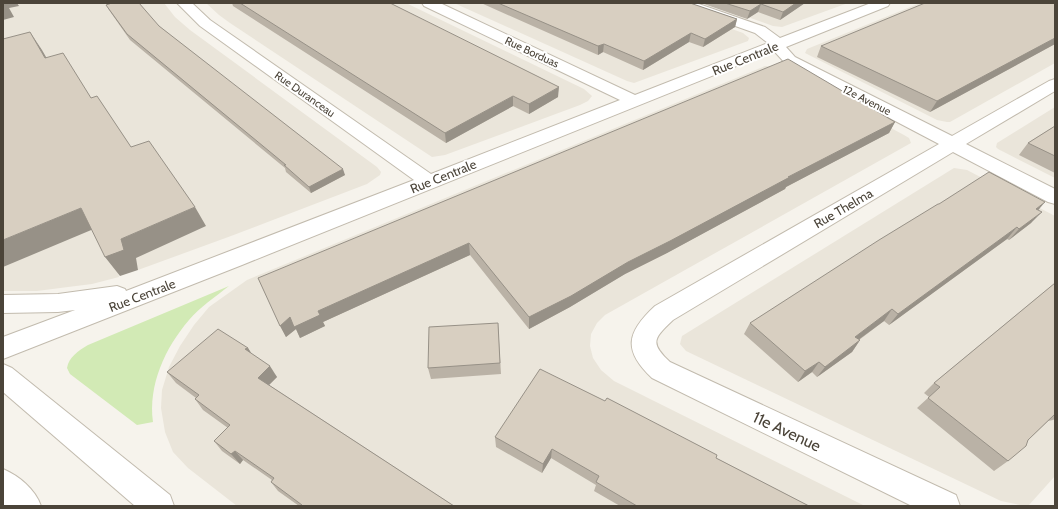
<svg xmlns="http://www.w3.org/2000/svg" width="1058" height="509" viewBox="0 0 1058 509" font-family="Cabin,sans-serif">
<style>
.residential{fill:#eae5da}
.green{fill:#d2eab5}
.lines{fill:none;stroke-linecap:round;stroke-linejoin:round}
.minor-casing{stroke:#c2bbae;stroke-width:2}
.minor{fill:#fff;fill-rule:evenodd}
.wall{fill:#bab2a6}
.shaded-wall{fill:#979187}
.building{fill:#d8cfc1;stroke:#979187}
.labels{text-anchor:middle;stroke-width:4;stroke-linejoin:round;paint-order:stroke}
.far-street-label{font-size:11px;fill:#4b4439;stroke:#fff}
.street-label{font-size:13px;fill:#4b4439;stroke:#fff}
.near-street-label{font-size:16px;fill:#4b4439;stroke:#fff}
</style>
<rect width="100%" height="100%" fill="#f6f3ec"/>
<g class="residential">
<polygon points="3,3 164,3 175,17 190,30 377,167 381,172 380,175 367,184 231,236 138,270 137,266 118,272 119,277 92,284 68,287 37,291 3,291"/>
<polygon points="206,3 406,3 584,89 592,96 588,101 580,105 445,155 432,157 230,23 219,15"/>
<polygon points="454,3 660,3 743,33 749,38 748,41 634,83 627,81"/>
<polygon points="708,3 848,3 782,27 773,26"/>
<polygon points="920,3 1055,3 1055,63 950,122 947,122 937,120 805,53 807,49"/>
<polygon points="765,66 777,67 904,135 909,138 911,143 605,315 597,323 591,334 590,346 593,358 601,370 614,381 865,506 237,506 188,468 173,452 165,432 161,408 162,390 169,367 180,346 194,325 209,307 247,280"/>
<polygon points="1055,107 1055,178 998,149 996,147 997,143"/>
<polygon points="954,168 967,170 1055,216 1055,476 1029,505 1025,506 1001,501 686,351 680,344 682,336"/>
</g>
<path class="green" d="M229 286C215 297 200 307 189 320 165 348 148 385 153 422L137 425 70 374 67 368C69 357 78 351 88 345Z"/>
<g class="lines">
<defs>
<g id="minor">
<path d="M177 3H192L210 20 431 174 620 100 424 6 422 3H440L635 95 768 43 755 33 679 6 677 3H696L765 27 780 38 871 3H890L888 6 786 47 795 57 952 136 1049 81 1055 79V91L966 144 1055 189V204L1048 202 953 152 673 320C654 338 649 343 670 362L956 495 960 506H912L652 378C622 350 627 332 655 306L939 144 785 63 774 51 242 265 3 359V337L75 310 58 312 3 313V295L58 294 117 286 125 289 126 291 414 180 200 26Z"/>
<polygon points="3,364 12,368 170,495 174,506 135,506 3,392"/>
<path d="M3 469C19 476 35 489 41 506H4Z"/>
</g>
</defs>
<use href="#minor" class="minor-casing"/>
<use href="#minor" class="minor"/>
</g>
<g class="wall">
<polygon points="232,3 390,3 558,97 529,114 513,106 446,143 233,6"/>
<polygon points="481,3 690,3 737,19 735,27 703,47 689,42 643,70 603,52 598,55"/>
<polygon points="701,3 805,3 780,20 758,12 747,19"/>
<polygon points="1055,3 1055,44 930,112 817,57 821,46"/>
<polygon points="106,5 159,26 345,175 311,193 286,172 285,168 130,40 109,10"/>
<polygon points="895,122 889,133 786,187 785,189 667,253 625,274 570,307 529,329 470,255 323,322 325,326 300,338 296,329 286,337 258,278"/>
<polygon points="1055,126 1055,173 1019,155 1028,143"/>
<polygon points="939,204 1038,210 1031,223 1009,240 1007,239 889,325 884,321 859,340 860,340 852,352 817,377 812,372 798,382 744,334 750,323"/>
<polygon points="1055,283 1055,419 1053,420 1048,421 1028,440 1008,461 994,471 917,408 929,397 924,393 934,383"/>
<polygon points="498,323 501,374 431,379 428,368"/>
<polygon points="248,348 251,353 277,377 269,385 454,506 299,506 278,491 271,482 272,480 243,460 240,464 222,451 214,441 228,428 203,410 195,399 196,398 176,383 167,372"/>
<polygon points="495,437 716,458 809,506 620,506 594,491 596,485 551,458 542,473 496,447"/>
</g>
<g class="shaded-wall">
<polygon points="3,3 17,3 19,6 9,8 14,17 3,20"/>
<polygon points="796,3 805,3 780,20 783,12"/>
<polygon points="761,4 758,12 747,19 750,11"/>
<polygon points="737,19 735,27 703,47 705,39"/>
<polygon points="30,32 42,50 57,76 45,58"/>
<polygon points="691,33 689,42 643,70 644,61"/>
<polygon points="1055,38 1055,44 930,112 937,101"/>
<polygon points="604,44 603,52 598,55 598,46"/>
<polygon points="559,87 558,97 529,114 529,104"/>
<polygon points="513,96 513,106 446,143 445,133"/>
<polygon points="895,122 889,133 786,187 785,189 667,253 625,274 570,307 529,329 529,317 628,262 788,177"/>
<polygon points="343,169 345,175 311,193 309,187"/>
<polygon points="1045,202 1035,214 1036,209"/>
<polygon points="195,207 206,226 136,258 138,270 120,276 105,257 121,239"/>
<polygon points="81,208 96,228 3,267 3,240"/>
<polygon points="1042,212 1031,223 1009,240 1019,229"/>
<polygon points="1017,227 1007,239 889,325 898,314"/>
<polygon points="469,243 470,255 323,322 325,326 300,338 296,329 286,337 280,326 290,317 318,311"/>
<polygon points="892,309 884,321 847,348 855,337"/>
<polygon points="860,340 852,352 817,377 825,367"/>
<polygon points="248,348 255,359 245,349"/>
<polygon points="819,362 812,372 798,382 805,371"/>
<polygon points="270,366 277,377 265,389 258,378"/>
<polygon points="552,449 551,458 542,473 543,464"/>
<polygon points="235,451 243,460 240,464 231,454"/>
</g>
<g class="building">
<polygon points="112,3 139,3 159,26 343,169 309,187 284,165 286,165 127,34 106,5"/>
<polygon points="240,3 390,3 559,87 529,104 513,96 445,133"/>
<polygon points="498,3 690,3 737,19 705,39 691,33 644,61 604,44 598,46"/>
<polygon points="725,3 796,3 783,12 761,4 750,11"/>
<polygon points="925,3 1055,3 1055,38 937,101 821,46"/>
<polygon points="30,32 45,58 63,53 91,98 97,96 131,147 149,141 195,207 121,239 124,250 105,257 81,208 3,240 3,39"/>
<polygon points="788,59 895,122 788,177 790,177 670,241 628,262 571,296 529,317 469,243 318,311 320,315 294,327 290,317 280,326 258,278"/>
<polygon points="1055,126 1055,156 1028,143"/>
<polygon points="989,172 1045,202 1036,209 1042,212 1019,229 1017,227 898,314 892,309 855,337 860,340 825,367 819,362 805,371 750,323 879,240 938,204 939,204"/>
<polygon points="1055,283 1055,414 1028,440 1026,446 1008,461 928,398 940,387 934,383"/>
<polygon points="498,323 500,363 428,368 429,327"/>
<polygon points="218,329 248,348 245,349 270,366 258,378 454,506 301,506 302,505 271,482 274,478 235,451 231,454 214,441 230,425 195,399 199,395 167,372"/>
<polygon points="540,369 605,401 607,398 663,427 717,455 716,458 809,506 637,506 596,482 599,476 552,449 543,464 495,437"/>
</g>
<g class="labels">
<g class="far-street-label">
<text transform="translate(532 52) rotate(25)" y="4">Rue Borduas</text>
<text transform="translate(305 94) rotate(35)" y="4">Rue Duranceau</text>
<text transform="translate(867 100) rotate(27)" y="4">12e Avenue</text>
</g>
<g class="street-label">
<text transform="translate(745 58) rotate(-22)" y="5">Rue Centrale</text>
<text transform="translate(443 176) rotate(-22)" y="5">Rue Centrale</text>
<text transform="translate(843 208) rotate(-30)" y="5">Rue Thelma</text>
<text transform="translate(142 295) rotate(-21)" y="5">Rue Centrale</text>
</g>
<g class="near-street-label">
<text transform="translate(787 431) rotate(25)" y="6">11e Avenue</text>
</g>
</g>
<rect width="1058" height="509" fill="none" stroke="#4b4439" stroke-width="8"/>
</svg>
